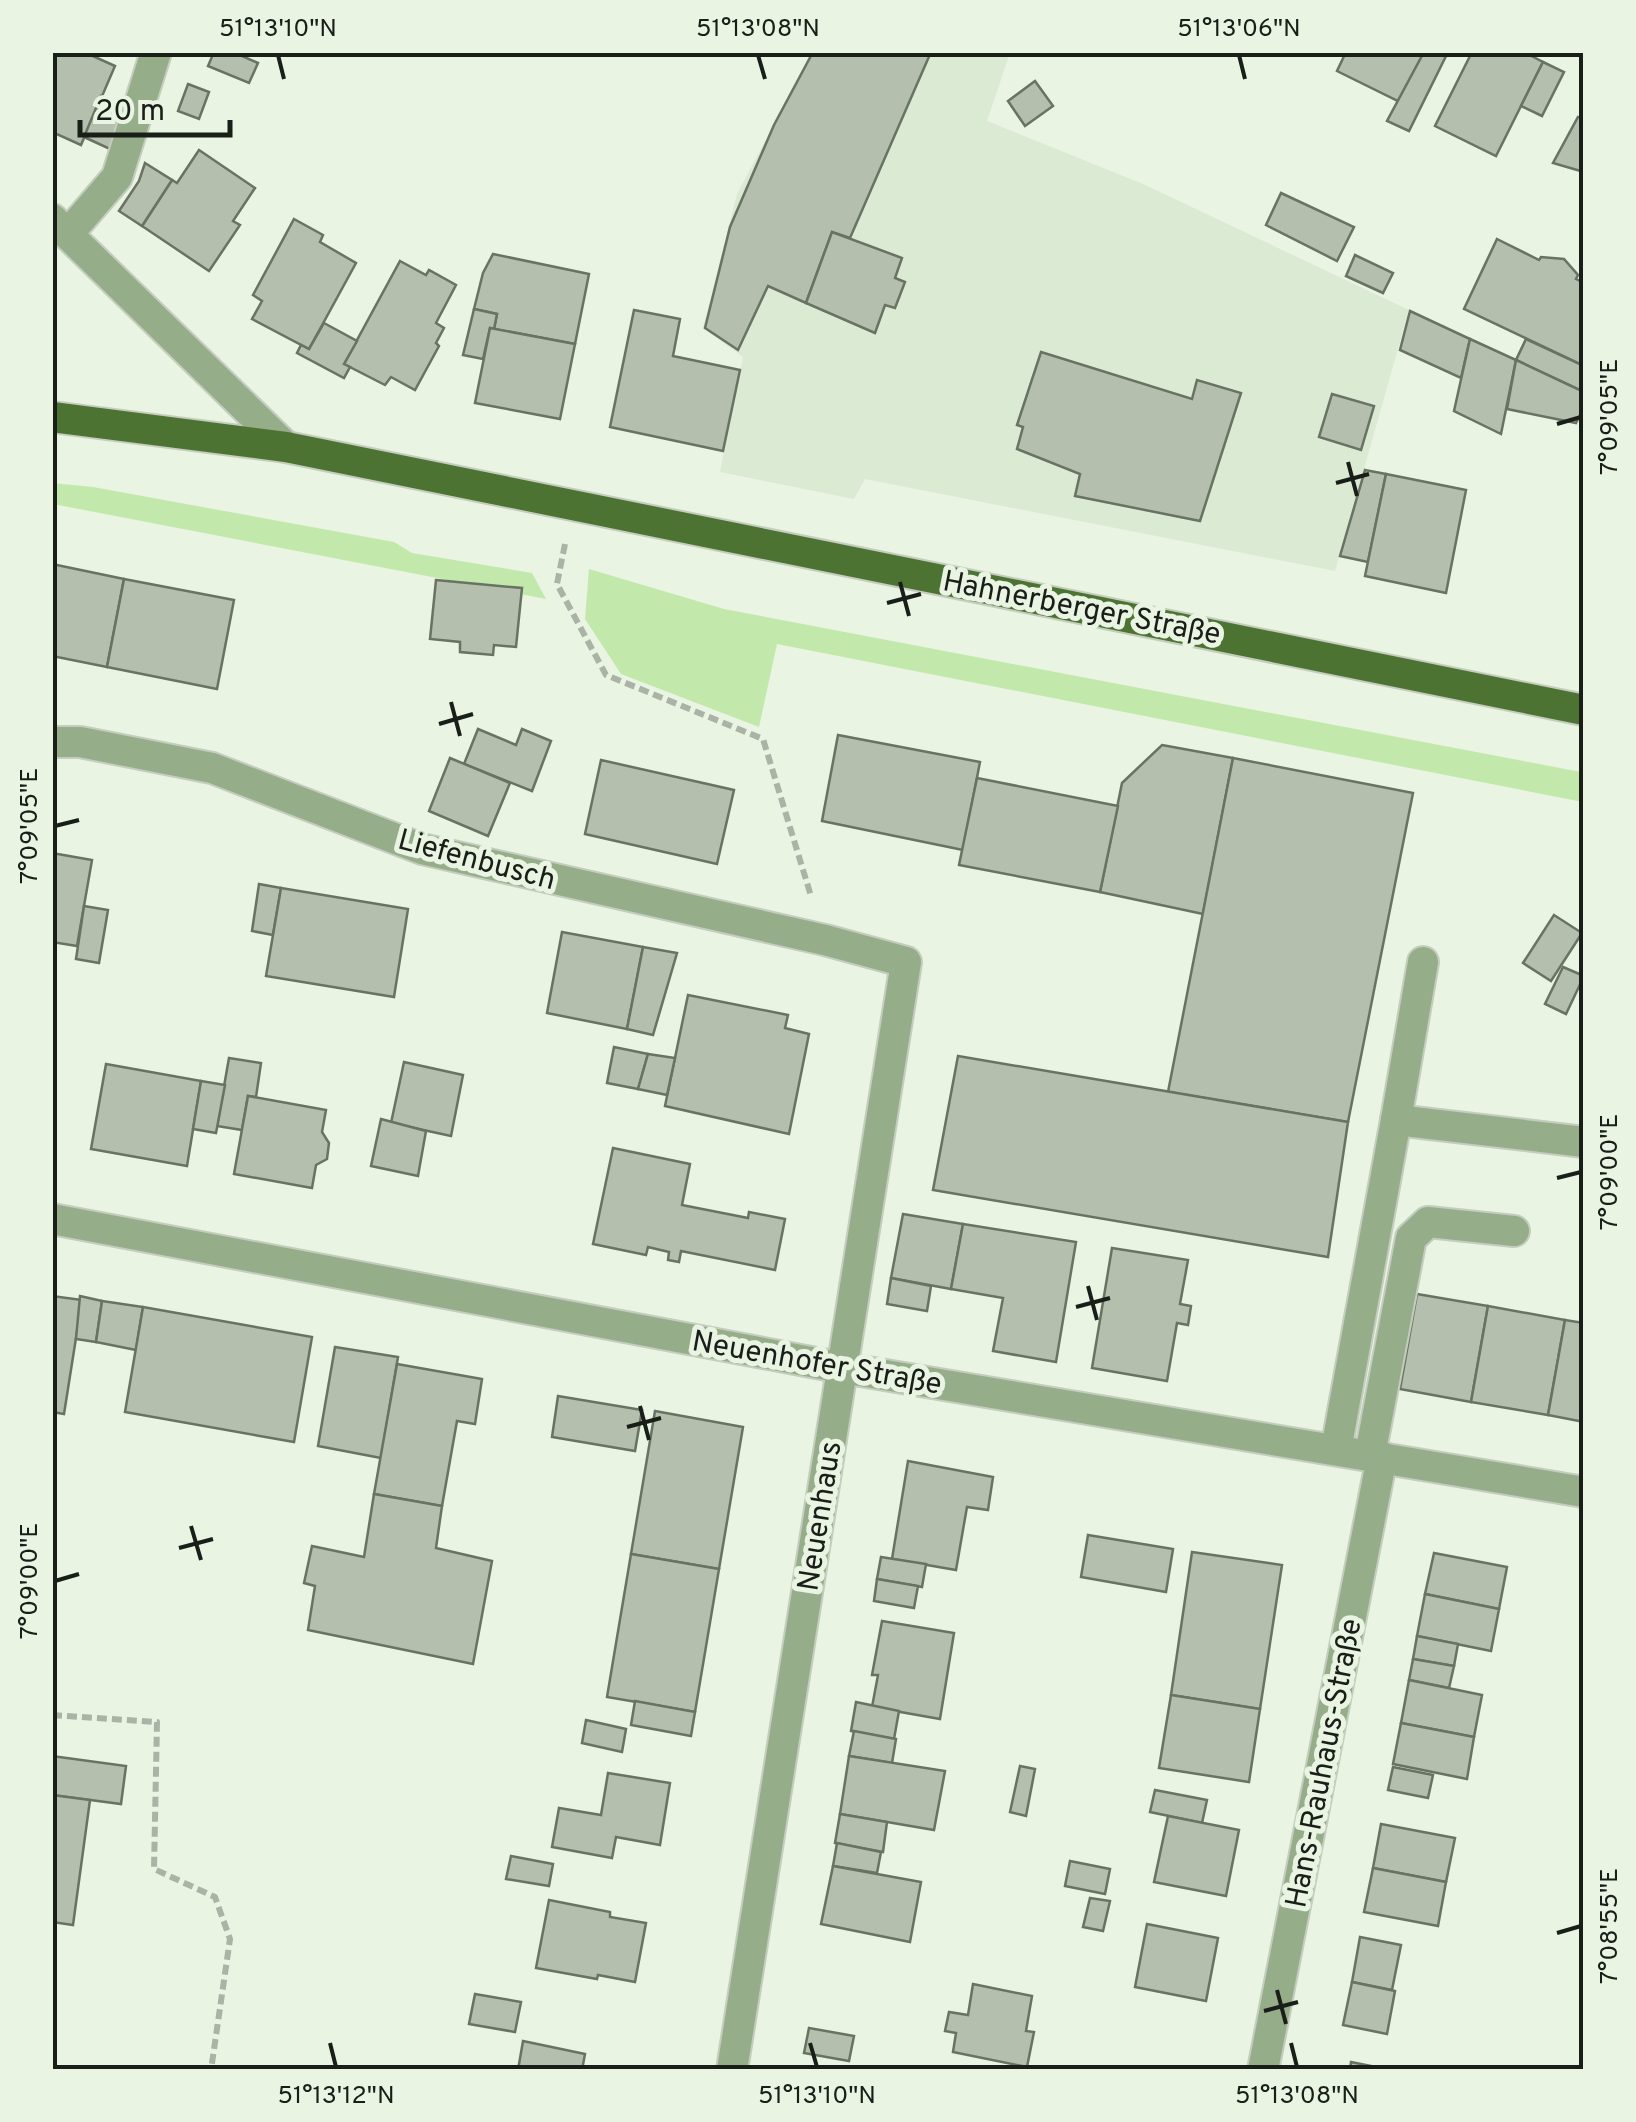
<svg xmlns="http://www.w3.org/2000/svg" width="1636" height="2122" viewBox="0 0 1636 2122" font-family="Overpass,sans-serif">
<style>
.built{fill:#dbead2}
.green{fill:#c2e9ab}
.building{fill:#b4bfae;stroke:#697364;stroke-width:2.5}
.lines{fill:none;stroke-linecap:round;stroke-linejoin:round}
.minor-casing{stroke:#c4cdbe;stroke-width:34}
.major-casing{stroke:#c4cdbe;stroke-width:34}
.path{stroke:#aab3a5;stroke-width:6;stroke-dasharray:10 5;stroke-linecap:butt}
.minor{stroke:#96ad8a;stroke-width:30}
.major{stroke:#4c7331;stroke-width:30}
.ticks{fill:none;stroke:#1a1e18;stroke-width:4}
.labels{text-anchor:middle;stroke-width:10;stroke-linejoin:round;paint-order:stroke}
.street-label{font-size:30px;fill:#1a1e18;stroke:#e9f4e3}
.neatline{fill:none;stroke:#1a1e18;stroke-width:4}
.ticks-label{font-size:25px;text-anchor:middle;fill:#1a1e18}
</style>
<rect width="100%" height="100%" fill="#e9f4e3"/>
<polygon class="built" points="812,52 1010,53 987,121 1143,184 1409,310 1335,571 865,479 854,499 720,472 743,357 703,328 737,194"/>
<g class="green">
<polygon points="52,483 93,487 394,542 412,553 532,573 546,599 53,504"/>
<polygon points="589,569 724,609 1581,772 1583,773 1583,802 777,644 759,727 621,674 585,619"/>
</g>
<g class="building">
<polygon points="52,52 84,52 115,66 81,145 52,132"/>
<polygon points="214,52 233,52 258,63 249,83 208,66"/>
<polygon points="813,52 931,52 850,238 832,232 806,303 768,286 738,350 705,328 730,227 774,125"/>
<polygon points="1346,52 1424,52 1400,102 1337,71"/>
<polygon points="1424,52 1448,52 1409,131 1387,121"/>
<polygon points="1472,52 1524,52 1543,62 1496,156 1435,126"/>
<polygon points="1543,62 1564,72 1542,116 1521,106"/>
<polygon points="1035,81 1053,106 1025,126 1008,101"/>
<polygon points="188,84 209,92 199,119 178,111"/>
<polygon points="101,96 125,108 110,149 84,137"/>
<polygon points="1578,117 1584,118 1584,172 1553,163"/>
<polygon points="199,150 255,188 233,221 240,225 209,271 142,226 172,180 177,183"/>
<polygon points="145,163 172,180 142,226 119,211 139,181"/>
<polygon points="1281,193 1354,227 1337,261 1266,225"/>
<polygon points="294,219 323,235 320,242 356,263 309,349 252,319 262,301 253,295"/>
<polygon points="832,232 902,258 895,278 905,282 895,308 885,305 875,333 806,303"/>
<polygon points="1497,239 1539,260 1541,257 1564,259 1578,275 1576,279 1584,283 1584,366 1464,309"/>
<polygon points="493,254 589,274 575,344 494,329 497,314 474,309 483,273"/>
<polygon points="1355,255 1393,273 1383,293 1346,276"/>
<polygon points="400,261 426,275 429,270 456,285 436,323 444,328 436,343 439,346 415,390 391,377 385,385 344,364"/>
<polygon points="474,309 497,314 494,329 490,328 483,359 463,355"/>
<polygon points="634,310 680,319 673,356 740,370 723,451 610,427"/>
<polygon points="1410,311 1470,339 1461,378 1400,350"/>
<polygon points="324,323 357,341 344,364 350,367 344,378 297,353 301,345 309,349"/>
<polygon points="490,328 575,344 560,419 475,403"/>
<polygon points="1470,339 1516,360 1501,434 1454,411"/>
<polygon points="1526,339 1584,366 1584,392 1516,360"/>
<polygon points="1041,352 1192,399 1197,380 1241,393 1200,521 1075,496 1080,474 1017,449 1023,427 1017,425"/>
<polygon points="1516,360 1584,392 1584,407 1576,423 1507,409"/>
<polygon points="1332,394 1374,406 1361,450 1319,437"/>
<polygon points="1365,470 1386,474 1368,562 1340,556"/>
<polygon points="1386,474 1466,490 1446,593 1365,576"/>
<polygon points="52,564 124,579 107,667 52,656"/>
<polygon points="124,579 234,600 217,689 107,667"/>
<polygon points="436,580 522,588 516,647 494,645 493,655 460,652 460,642 430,639"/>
<polygon points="478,729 516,745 522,729 551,741 532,791 464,764"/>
<polygon points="838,735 980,762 963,850 822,821"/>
<polygon points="1162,745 1233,758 1203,914 1100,892 1122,783"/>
<polygon points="450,758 510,783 488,836 429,811"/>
<polygon points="1233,758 1413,793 1348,1122 1168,1092"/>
<polygon points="601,760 734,790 717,864 585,834"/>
<polygon points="977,778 1118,806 1100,892 959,865"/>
<polygon points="52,853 92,860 77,946 52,942"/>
<polygon points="259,884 281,888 273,935 252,931"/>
<polygon points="281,888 408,909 394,997 266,976"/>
<polygon points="84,906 108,910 99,963 76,959"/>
<polygon points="1554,915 1582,933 1551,981 1523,963"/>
<polygon points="562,932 643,947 627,1029 547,1013"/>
<polygon points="643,947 677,953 653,1035 627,1029"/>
<polygon points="1563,967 1584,976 1566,1014 1545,1004"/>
<polygon points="688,995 788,1015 785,1028 809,1034 789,1134 665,1106"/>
<polygon points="614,1047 648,1054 638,1089 607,1083"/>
<polygon points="648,1054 675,1058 667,1095 638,1089"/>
<polygon points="958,1056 1348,1122 1328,1257 933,1190"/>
<polygon points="229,1058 261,1063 256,1097 248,1096 242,1130 217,1126"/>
<polygon points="404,1062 463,1075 451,1136 391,1123"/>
<polygon points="106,1064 201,1081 187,1166 91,1149"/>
<polygon points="201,1081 225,1085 216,1133 193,1129"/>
<polygon points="248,1096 326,1110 322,1132 329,1143 327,1159 316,1165 312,1188 234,1174"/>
<polygon points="381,1119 426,1131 418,1176 371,1166"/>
<polygon points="613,1148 690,1164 682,1205 748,1218 749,1212 785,1219 775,1270 681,1251 679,1262 668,1260 669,1252 648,1247 646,1255 593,1244"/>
<polygon points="903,1214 963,1224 951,1289 891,1278"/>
<polygon points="963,1224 1076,1242 1056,1362 993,1351 1003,1298 951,1289"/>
<polygon points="1112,1248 1188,1260 1180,1304 1191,1306 1188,1325 1177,1323 1167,1381 1092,1368"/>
<polygon points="891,1278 931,1286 927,1311 887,1304"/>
<polygon points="1417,1294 1488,1306 1471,1402 1400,1389"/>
<polygon points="52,1296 82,1300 64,1414 52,1412"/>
<polygon points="80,1296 102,1301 96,1342 76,1339"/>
<polygon points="102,1301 143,1307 136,1350 96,1342"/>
<polygon points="1488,1306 1565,1320 1548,1415 1471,1402"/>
<polygon points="143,1307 312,1337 294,1442 125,1412"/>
<polygon points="1565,1320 1584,1323 1584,1422 1548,1415"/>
<polygon points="335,1347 398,1357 381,1458 318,1446"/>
<polygon points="397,1364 482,1379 475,1424 457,1421 442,1506 374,1494"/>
<polygon points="558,1396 642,1410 635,1451 552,1437"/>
<polygon points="655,1411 743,1427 719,1569 631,1554"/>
<polygon points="908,1461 993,1477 988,1510 967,1507 956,1570 892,1559"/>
<polygon points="374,1494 442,1506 436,1548 492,1561 473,1664 308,1630 315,1586 304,1583 312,1546 364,1557"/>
<polygon points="1088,1535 1173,1549 1166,1592 1081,1577"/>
<polygon points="1192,1552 1282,1565 1260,1709 1171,1695"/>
<polygon points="1434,1553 1507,1567 1499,1609 1425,1594"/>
<polygon points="631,1554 719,1569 695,1712 607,1697"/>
<polygon points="881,1557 926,1564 922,1587 877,1579"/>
<polygon points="877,1579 918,1586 914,1608 874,1601"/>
<polygon points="1425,1594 1499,1609 1491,1651 1417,1636"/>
<polygon points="882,1621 954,1633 940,1719 872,1707 878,1675 872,1675"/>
<polygon points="1417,1636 1458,1644 1454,1666 1413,1659"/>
<polygon points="1413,1659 1454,1666 1449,1688 1409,1680"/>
<polygon points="1409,1680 1482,1695 1474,1737 1401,1723"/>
<polygon points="1171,1695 1260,1709 1249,1782 1159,1768"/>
<polygon points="635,1701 695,1712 691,1736 631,1725"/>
<polygon points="856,1702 899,1711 894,1739 851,1731"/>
<polygon points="586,1720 626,1729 622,1752 582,1743"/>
<polygon points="1401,1723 1474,1737 1467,1779 1393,1764"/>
<polygon points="854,1731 896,1739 892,1763 849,1756"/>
<polygon points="52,1756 126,1766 121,1804 52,1795"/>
<polygon points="849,1756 945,1771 934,1830 840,1814"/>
<polygon points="1020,1766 1035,1769 1026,1816 1010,1812"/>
<polygon points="1393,1767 1433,1775 1428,1798 1388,1790"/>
<polygon points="608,1773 670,1783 660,1845 616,1837 612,1858 552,1847 559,1808 601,1815"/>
<polygon points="1155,1790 1207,1800 1202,1823 1150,1812"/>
<polygon points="52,1795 90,1800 73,1925 52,1922"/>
<polygon points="840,1814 887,1822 883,1852 835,1843"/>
<polygon points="1168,1816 1239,1830 1226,1896 1154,1882"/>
<polygon points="1381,1824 1455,1838 1446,1882 1373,1868"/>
<polygon points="837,1843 881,1852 877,1873 833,1866"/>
<polygon points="511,1856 553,1864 549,1886 506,1879"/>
<polygon points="1070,1861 1110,1869 1105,1894 1065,1886"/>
<polygon points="833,1866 921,1882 910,1942 821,1924"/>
<polygon points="1373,1868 1446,1882 1438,1926 1364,1912"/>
<polygon points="1090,1898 1110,1901 1103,1931 1083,1927"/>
<polygon points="549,1900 610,1912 610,1917 646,1923 635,1982 598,1975 597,1979 536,1968"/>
<polygon points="1147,1924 1218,1938 1206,2001 1135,1987"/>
<polygon points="1360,1937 1401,1945 1392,1990 1352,1982"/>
<polygon points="1352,1982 1395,1991 1387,2034 1343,2025"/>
<polygon points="973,1984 1032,1996 1026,2031 1034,2032 1027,2067 953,2052 956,2033 945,2031 949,2012 968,2015"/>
<polygon points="475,1994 521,2002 515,2032 469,2024"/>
<polygon points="809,2028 854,2036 849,2061 804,2053"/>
<polygon points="523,2041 585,2054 582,2070 518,2070"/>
<polygon points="1351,2062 1391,2070 1350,2070"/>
</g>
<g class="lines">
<defs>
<g id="minor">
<polyline points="52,219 286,447"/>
<polyline points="68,234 117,177 156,52"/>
<polyline points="52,742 80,742 212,768 422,849 825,940 906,962 732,2070"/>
<polyline points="1396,1120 1423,962"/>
<polyline points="52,1219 843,1368 1584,1492"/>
<polyline points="1336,1450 1396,1120 1584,1142"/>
<polyline points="1370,1455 1411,1238 1428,1222 1514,1231"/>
<polyline points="1263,2070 1382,1457"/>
</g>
<polyline id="major" points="52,417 286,447 1584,710"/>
</defs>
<use href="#minor" class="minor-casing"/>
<use href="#major" class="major-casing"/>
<g class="path">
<polyline points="565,544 557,584 606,675 763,739 811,896"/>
<polyline points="52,1715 157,1722 154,1869 215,1897 230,1939 211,2070"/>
</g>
<use href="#minor" class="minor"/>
<use href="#major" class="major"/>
</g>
<path class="ticks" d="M278 55 284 79M758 55 765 79M1239 55 1245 79M1557 424 1581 417M1348 462 1357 496M1336 483 1369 474M900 582 909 616M887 603 921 594M451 702 460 736M439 724 473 714M55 826 79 820M1557 1178 1581 1172M1088 1286 1097 1320M1076 1307 1110 1298M640 1406 649 1440M627 1427 661 1418M191 1526 201 1560M179 1548 213 1539M55 1581 79 1574M1557 1933 1581 1926M1277 1990 1286 2024M1264 2011 1298 2002M330 2043 336 2067M810 2043 817 2067M1291 2043 1297 2067"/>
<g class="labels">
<g class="street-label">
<text transform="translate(1082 607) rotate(11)" y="10">Hahnerberger Straße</text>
<text transform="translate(477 859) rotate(15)" y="10">Liefenbusch</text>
<text transform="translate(817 1362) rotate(10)" y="10">Neuenhofer Straße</text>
<text transform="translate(819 1516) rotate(-81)" y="10">Neuenhaus</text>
<text transform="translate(1323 1763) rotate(-79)" y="10">Hans-Rauhaus-Straße</text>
</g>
</g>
<rect width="1636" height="2122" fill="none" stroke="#e9f4e3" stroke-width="110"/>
<path d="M80 120v15h150v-15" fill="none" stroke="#1a1e18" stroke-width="5"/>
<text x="95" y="120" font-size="30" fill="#1a1e18" stroke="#e9f4e3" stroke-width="8" paint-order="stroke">20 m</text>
<rect x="55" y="55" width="1526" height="2012" class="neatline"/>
<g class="ticks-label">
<text x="278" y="36">51°13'10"N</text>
<text x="758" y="36">51°13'08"N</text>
<text x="1239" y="36">51°13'06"N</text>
<text transform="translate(1608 417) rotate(-90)" y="9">7°09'05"E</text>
<text transform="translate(28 826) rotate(-90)" y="9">7°09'05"E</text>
<text transform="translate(1608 1172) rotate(-90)" y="9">7°09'00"E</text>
<text transform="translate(28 1581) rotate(-90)" y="9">7°09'00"E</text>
<text transform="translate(1608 1926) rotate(-90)" y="9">7°08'55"E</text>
<text x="336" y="2103">51°13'12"N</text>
<text x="817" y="2103">51°13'10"N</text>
<text x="1297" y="2103">51°13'08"N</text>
</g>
</svg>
